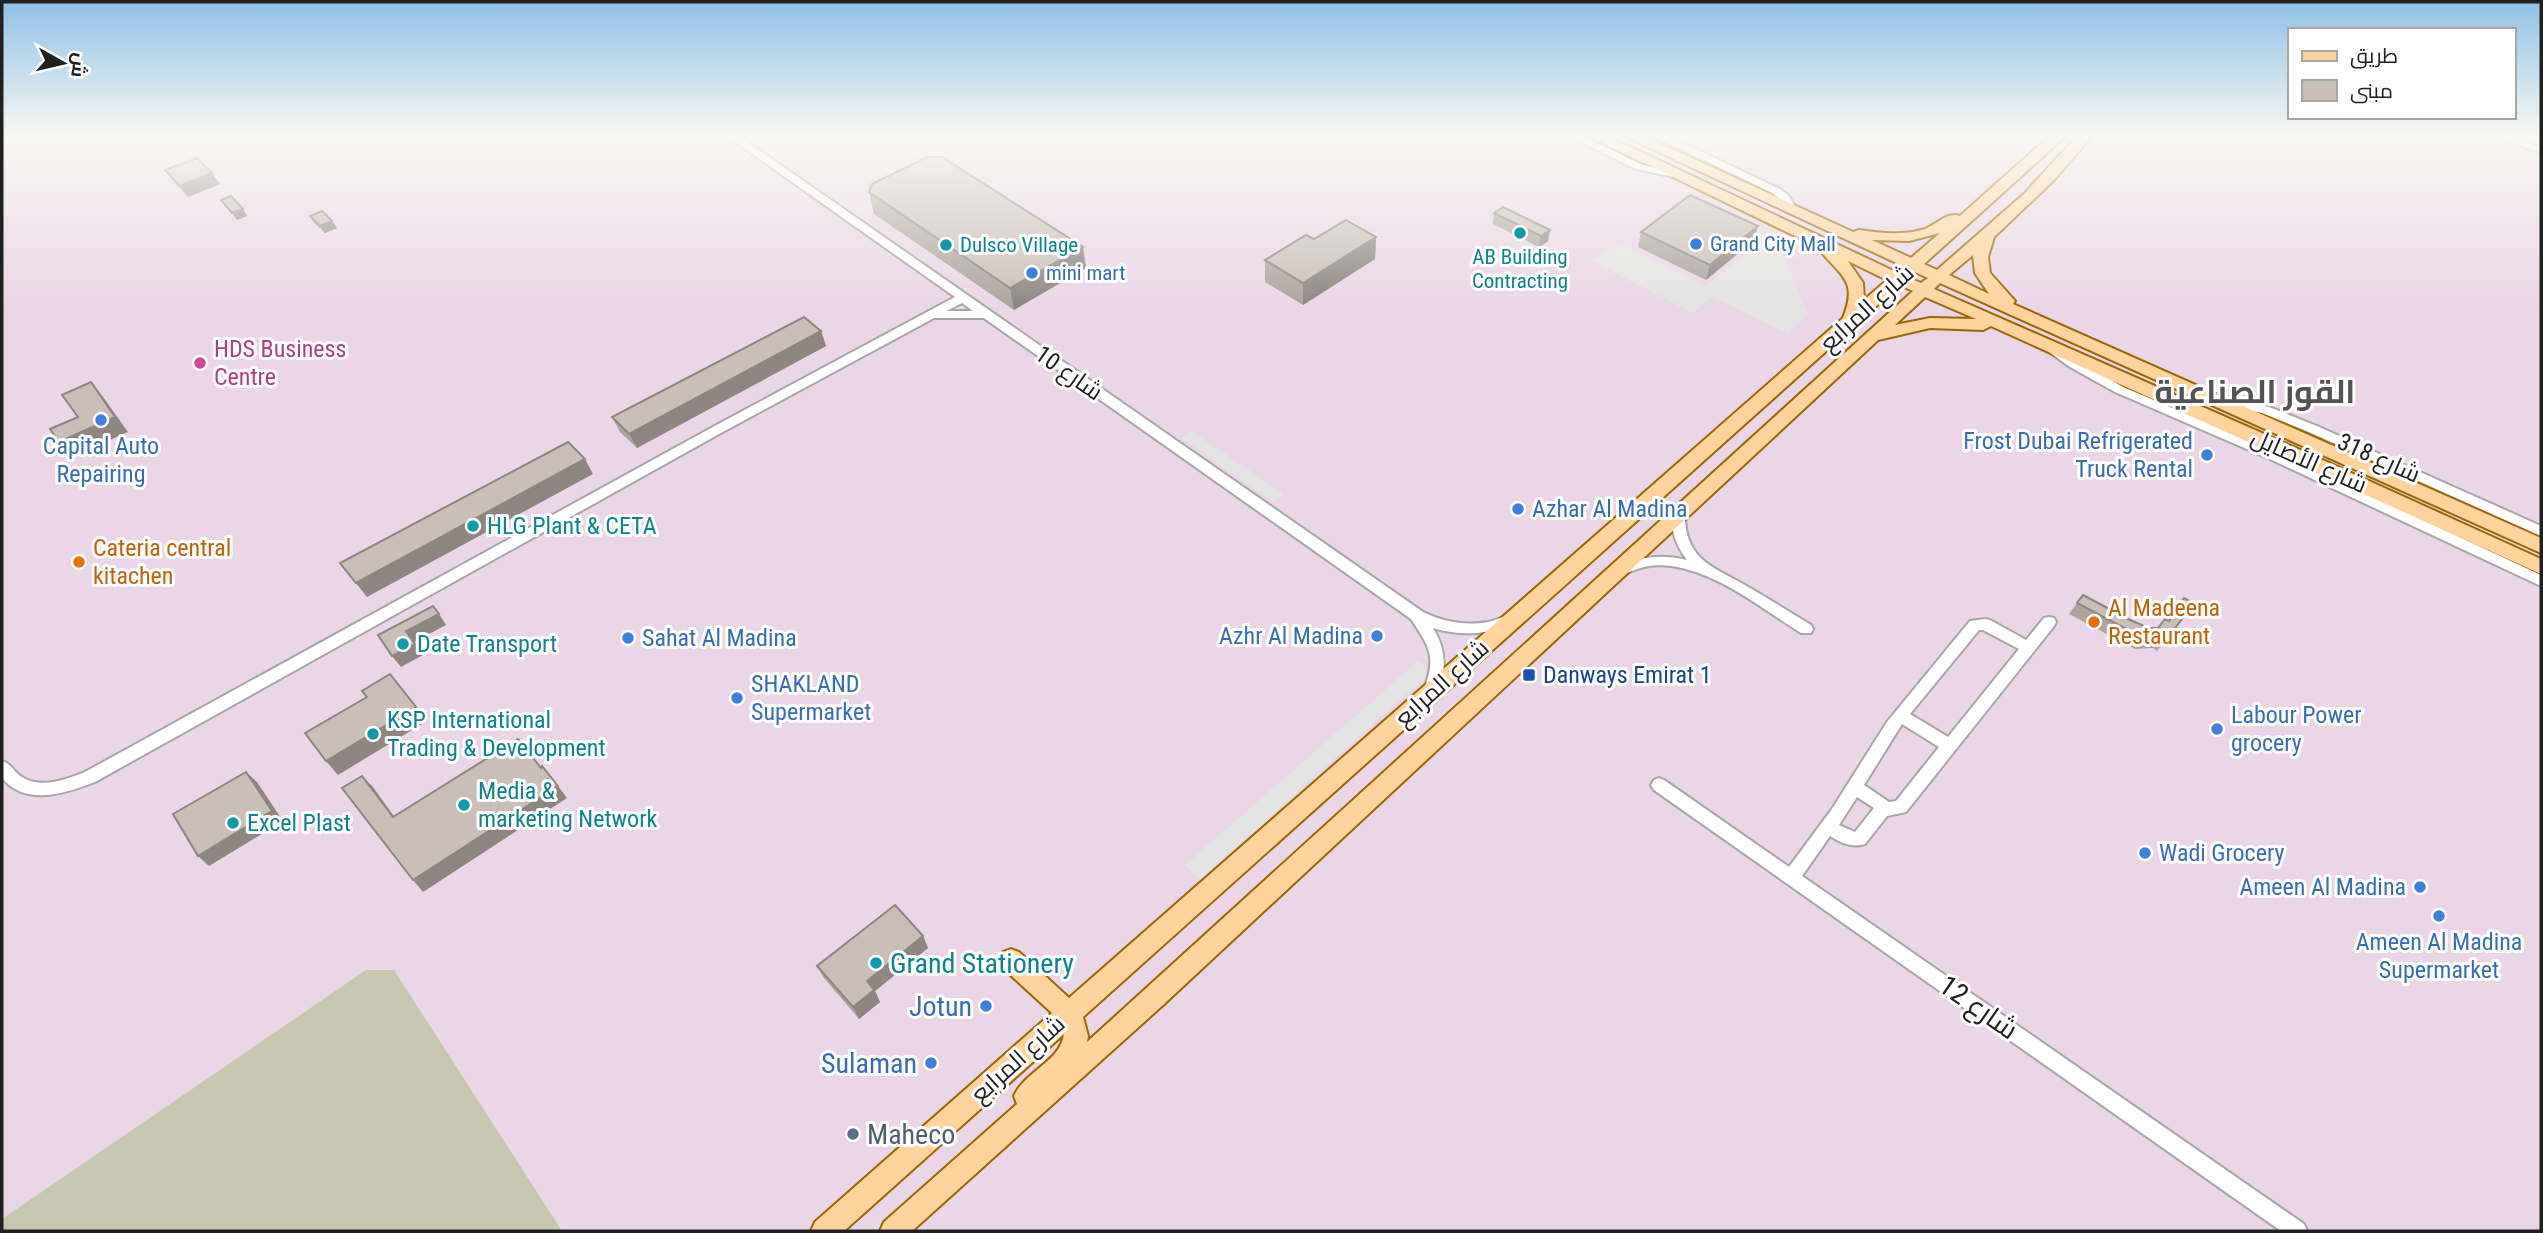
<svg xmlns="http://www.w3.org/2000/svg" width="2543" height="1233" viewBox="0 0 2543 1233" font-family="'Roboto Condensed',Cairo,sans-serif">
<style>
.industrial{fill:#ebd6e7}
.construction{fill:#c7c7b0}
.parking{fill:#e4e4e4}
.lines{fill:none;stroke-linecap:round;stroke-linejoin:round}
.minor-casing{stroke:#a7a7a7;stroke-width:4}
.major-casing{stroke:#9b6700;stroke-width:4}
.minor{fill:#fff;fill-rule:evenodd}
.major{fill:#ffd49c;fill-rule:evenodd}
.wall{fill:#ada49e}
.shaded-wall{fill:#8d8681}
.building{fill:#c9bfb8;stroke:#8d8681;stroke-width:2}
.culture-dot{fill:#0f9aa8;stroke:#fff;stroke-width:2.5}
.shop-dot{fill:#3f7fe0;stroke:#fff;stroke-width:2.5}
.hotel-dot{fill:#d1479c;stroke:#fff;stroke-width:2.5}
.food-dot{fill:#e8710a;stroke:#fff;stroke-width:2.5}
.transit-dot{fill:#1a4fb4;stroke:#fff;stroke-width:2.5}
.service-dot{fill:#5c6f8a;stroke:#fff;stroke-width:2.5}
.labels{text-anchor:middle;stroke-width:6;stroke-linejoin:round;paint-order:stroke}
.far-shop-label{font-size:21px;fill:#366cbe;stroke:#fff;text-anchor:start}
.far-culture-label{font-size:21px;fill:#0d838f;stroke:#fff;text-anchor:start}
.street-label{font-size:24px;fill:#202020;stroke:#fff}
.hotel-label{font-size:24px;fill:#b23c85;stroke:#fff;text-anchor:start}
.shop-label{font-size:24px;fill:#366cbe;stroke:#fff;text-anchor:start}
.culture-label{font-size:24px;fill:#0d838f;stroke:#fff;text-anchor:start}
.food-label{font-size:24px;fill:#c56008;stroke:#fff;text-anchor:start}
.transit-label{font-size:24px;fill:#164399;stroke:#fff;text-anchor:start}
.near-culture-label{font-size:28px;fill:#0d838f;stroke:#fff;text-anchor:start}
.near-shop-label{font-size:28px;fill:#366cbe;stroke:#fff;text-anchor:end}
.near-street-label{font-size:28px;fill:#202020;stroke:#fff}
.near-service-label{font-size:28px;fill:#4e5e75;stroke:#fff;text-anchor:start}
.district-label{font-size:32px;font-weight:bold;fill:#535353;stroke:#fff}
</style>
<rect width="100%" height="100%" fill="#f1ede5"/>
<rect class="industrial" x="2" y="134" width="2539" height="1097"/>
<polygon class="construction" points="366,970 394,970 562,1231 2,1231 2,1219"/>
<g class="parking">
<polygon points="1761,242 1781,250 1808,314 1788,334 1712,297 1693,313 1592,261 1619,243 1706,286"/>
<polygon points="1191,431 1284,494 1274,502 1181,438"/>
<polygon points="1418,661 1431,672 1200,879 1185,865"/>
</g>
<g class="lines">
<defs>
<g id="minor">
<path d="M724 134H736L1423 612C1444 622 1465 626 1488 622 1498 620 1506 614 1515 616L1517 620 1515 624C1487 634 1462 637 1433 628 1447 651 1447 673 1435 696H1425L1423 692C1437 657 1430 648 1411 619L984 318H934L719 434 95 782C66 793 26 807 2 778V761C10 763 13 770 19 775 38 790 65 780 85 772L711 428 955 297ZM962 303 973 311H946Z"/>
<polygon points="1564,134 1578,134 1643,165 1683,175 1678,178 1636,169"/>
<polygon points="1650,134 1664,134 1780,189 1788,195 1797,209 1792,212 1788,211 1780,199 1772,193"/>
<polygon points="2489,134 2505,134 2541,147 2541,153"/>
<polygon points="2053,345 2123,387 2281,454 2541,575 2541,586 2272,460 2115,392 2070,367 2049,352 2049,346"/>
<polygon points="2216,395 2269,407 2317,426 2541,526 2541,536 2309,432 2262,413 2212,402 2210,399"/>
<path d="M1678 512 1685 517C1686 563 1718 568 1750 588 1771 600 1791 613 1811 625L1813 629 1811 633H1801C1761 608 1719 573 1671 566 1663 565 1652 565 1644 567 1635 569 1627 575 1618 573L1616 569 1618 565C1644 557 1660 554 1687 560 1677 547 1672 534 1671 517Z"/>
<path d="M2049 617 2054 618 2056 622 2054 626 1906 812 1887 816 1865 844C1852 848 1841 843 1830 836L1802 876 2304 1224 2307 1231H2281L1654 790 1651 785 1654 780 1659 778 1664 780 1789 867 1832 809 1887 722 1970 621 1985 619 1990 620 2026 640 2044 618ZM1979 630H1983L2019 649 1948 737 1910 714ZM1902 724 1939 747 1896 801 1889 802 1864 785ZM1857 797 1874 808 1855 832 1839 825Z"/>
</g>
<path id="major" d="M1584 134H1603L1896 272 1903 266 1620 134H1639L1853 232 1859 230C1880 233 1904 236 1925 229 1937 224 1948 211 1960 216L2052 134H2068L1924 264 1937 270 2024 194 2079 134H2094L2054 180 1994 237 1988 257 1990 273 2015 301 2013 304 2541 538V553L1940 283 1934 289 2305 452 2541 559V574L1991 326 1983 330 1930 328 1878 340 1163 1005 912 1231H880L884 1222 1017 1104 1014 1096C1024 1072 1061 1061 1064 1034L844 1231H811L815 1222 1052 1013 1003 968 999 960 1003 952 1011 949 1019 952 1069 998 1843 318C1857 283 1844 278 1823 254L1826 251ZM1940 233 1911 258 1872 240 1909 241ZM1973 255 1975 273 1989 294 1949 275ZM1848 261 1887 280 1864 300 1863 283ZM1915 272 1928 278 1921 283 1909 278ZM1900 285 1913 291 1087 1042 1088 1036 1083 1017ZM1925 297 1976 319 1930 318 1895 325Z"/>
</defs>
<use href="#minor" class="minor-casing"/>
<use href="#major" class="major-casing"/>
<use href="#minor" class="minor"/>
<use href="#major" class="major"/>
</g>
<g class="wall">
<polygon points="165,170 220,184 188,197 173,181"/>
<polygon points="869,192 1083,247 1086,268 1014,310 874,214"/>
<polygon points="1503,207 1548,241 1539,247 1493,224 1494,213"/>
<polygon points="310,216 332,221 337,228 325,233 314,223"/>
<polygon points="1758,226 1753,241 1706,280 1638,247 1641,232"/>
<polygon points="1376,237 1375,259 1303,305 1265,282 1265,260 1314,239"/>
<polygon points="821,331 826,346 637,448 620,432 612,417"/>
<polygon points="2083,595 2130,620 2149,628 2158,628 2168,621 2184,598 2194,603 2157,651 2153,648 2135,649 2069,614"/>
<polygon points="923,936 928,948 875,991 880,1002 859,1019 824,978 817,966"/>
</g>
<g class="shaded-wall">
<polygon points="212,173 220,184 188,197 180,186"/>
<polygon points="243,209 247,216 237,220 232,213"/>
<polygon points="332,221 337,228 325,233 320,226"/>
<polygon points="1758,226 1753,241 1706,280 1710,265"/>
<polygon points="1550,230 1548,241 1539,247 1541,236"/>
<polygon points="1376,237 1375,259 1303,305 1303,283"/>
<polygon points="1083,247 1086,268 1014,310 1010,288"/>
<polygon points="821,331 826,346 637,448 629,434"/>
<polygon points="91,382 103,397 128,432 72,457 59,442 115,417"/>
<polygon points="585,459 593,474 367,597 356,583"/>
<polygon points="439,614 446,625 414,642 423,655 401,667 392,656 406,631"/>
<polygon points="416,707 427,721 338,775 326,761"/>
<polygon points="246,772 257,782 283,821 209,866 198,856"/>
<polygon points="362,776 373,787 403,829 393,817"/>
<polygon points="558,786 567,798 423,892 413,880"/>
<polygon points="923,936 928,948 875,991 880,1002 859,1019 853,1007 867,981"/>
</g>
<g class="building">
<polygon points="927,157 942,157 1083,247 1010,288 869,192 872,184"/>
<polygon points="197,158 212,173 180,186 165,170"/>
<polygon points="1690,195 1758,226 1710,265 1641,232"/>
<polygon points="231,196 243,209 232,213 221,200"/>
<polygon points="1503,207 1550,230 1541,236 1494,213"/>
<polygon points="322,211 332,221 320,226 310,216"/>
<polygon points="1346,220 1376,237 1303,283 1265,260 1306,235 1314,239"/>
<polygon points="804,317 821,331 629,434 612,417"/>
<polygon points="91,382 115,417 59,442 50,429 78,417 62,395"/>
<polygon points="568,442 585,459 356,583 340,563"/>
<polygon points="2083,595 2130,620 2149,628 2158,628 2165,619 2169,621 2184,598 2194,603 2166,640 2162,638 2143,638 2077,603"/>
<polygon points="433,606 439,614 406,631 415,644 392,656 378,635"/>
<polygon points="390,674 416,707 326,761 305,733 367,697 362,691"/>
<polygon points="518,739 541,768 542,766 558,786 413,880 342,788 362,776 393,817"/>
<polygon points="246,772 272,811 198,856 173,814"/>
<polygon points="895,905 923,936 867,981 874,990 853,1007 817,966"/>
</g>
<linearGradient id="sky" x2="0" y2="1"><stop stop-color="#8cc1e6"/><stop offset="0.44" stop-color="#f9f7f3"/><stop offset="1" stop-color="#f9f7f3" stop-opacity="0"/></linearGradient>
<rect width="2543" height="307" fill="url(#sky)"/>
<g class="culture-dot">
<circle cx="1520" cy="233" r="7"/>
<circle cx="946" cy="245" r="7"/>
<circle cx="473" cy="526" r="7"/>
<circle cx="403" cy="644" r="7"/>
<circle cx="373" cy="734" r="7"/>
<circle cx="464" cy="805" r="7"/>
<circle cx="233" cy="823" r="7"/>
<circle cx="876" cy="963" r="7"/>
</g>
<g class="shop-dot">
<circle cx="1696" cy="244" r="7"/>
<circle cx="1032" cy="273" r="7"/>
<circle cx="101" cy="420" r="7"/>
<circle cx="2207" cy="455" r="7"/>
<circle cx="1518" cy="509" r="7"/>
<circle cx="1377" cy="636" r="7"/>
<circle cx="628" cy="638" r="7"/>
<circle cx="737" cy="698" r="7"/>
<circle cx="2217" cy="729" r="7"/>
<circle cx="2145" cy="853" r="7"/>
<circle cx="2420" cy="887" r="7"/>
<circle cx="2439" cy="916" r="7"/>
<circle cx="986" cy="1006" r="7"/>
<circle cx="931" cy="1063" r="7"/>
</g>
<circle class="hotel-dot" cx="200" cy="363" r="7"/>
<g class="food-dot">
<circle cx="79" cy="562" r="7"/>
<circle cx="2094" cy="622" r="7"/>
</g>
<rect class="transit-dot" x="1522" y="668" width="14" height="14" rx="3.5"/>
<circle class="service-dot" cx="853" cy="1134" r="7"/>
<g class="labels">
<g class="far-shop-label">
<text x="1710" y="251">Grand City Mall</text>
<text x="1046" y="280">mini mart</text>
</g>
<g class="far-culture-label">
<text x="960" y="252">Dulsco Village</text>
<text x="1520" y="264" text-anchor="middle">AB Building<tspan x="1520" dy="24">Contracting</tspan></text>
</g>
<g class="street-label">
<text transform="translate(1867 308) rotate(-42)" y="8">شارع المرابع</text>
<text transform="translate(1069 373) rotate(35)" y="8">شارع 10</text>
<text transform="translate(2379 458) rotate(24)" y="8">شارع 318</text>
<text transform="translate(2309 461) rotate(24)" y="8">شارع الأصايل</text>
<text transform="translate(1442 683) rotate(-42)" y="8">شارع المرابع</text>
<text transform="translate(1018 1059) rotate(-42)" y="8">شارع المرابع</text>
</g>
<g class="hotel-label">
<text x="214" y="357">HDS Business<tspan x="214" dy="28">Centre</tspan></text>
</g>
<g class="shop-label">
<text x="2193" y="449" text-anchor="end">Frost Dubai Refrigerated<tspan x="2193" dy="28">Truck Rental</tspan></text>
<text x="101" y="454" text-anchor="middle">Capital Auto<tspan x="101" dy="28">Repairing</tspan></text>
<text x="1532" y="517">Azhar Al Madina</text>
<text x="1363" y="644" text-anchor="end">Azhr Al Madina</text>
<text x="642" y="646">Sahat Al Madina</text>
<text x="751" y="692">SHAKLAND<tspan x="751" dy="28">Supermarket</tspan></text>
<text x="2231" y="723">Labour Power<tspan x="2231" dy="28">grocery</tspan></text>
<text x="2159" y="861">Wadi Grocery</text>
<text x="2406" y="895" text-anchor="end">Ameen Al Madina</text>
<text x="2439" y="950" text-anchor="middle">Ameen Al Madina<tspan x="2439" dy="28">Supermarket</tspan></text>
</g>
<g class="culture-label">
<text x="487" y="534">HLG Plant &amp; CETA</text>
<text x="417" y="652">Date Transport</text>
<text x="387" y="728">KSP International<tspan x="387" dy="28">Trading &amp; Development</tspan></text>
<text x="478" y="799">Media &amp;<tspan x="478" dy="28">marketing Network</tspan></text>
<text x="247" y="831">Excel Plast</text>
</g>
<g class="food-label">
<text x="93" y="556">Cateria central<tspan x="93" dy="28">kitachen</tspan></text>
<text x="2108" y="616">Al Madeena<tspan x="2108" dy="28">Restaurant</tspan></text>
</g>
<g class="transit-label">
<text x="1543" y="683">Danways Emirat 1</text>
</g>
<g class="near-culture-label">
<text x="890" y="973">Grand Stationery</text>
</g>
<g class="near-shop-label">
<text x="972" y="1016">Jotun</text>
<text x="917" y="1073">Sulaman</text>
</g>
<g class="near-street-label">
<text transform="translate(1979 1007) rotate(35)" y="10">شارع 12</text>
</g>
<g class="near-service-label">
<text x="867" y="1144">Maheco</text>
</g>
<g class="district-label">
<text x="2255" y="403">القوز الصناعية</text>
</g>
</g>
<rect width="2543" height="1233" fill="none" stroke="#202020" stroke-width="7"/>
<rect x="2288" y="28" width="228" height="91" fill="#ffffff" stroke="#a6a6a6" stroke-width="2"/>
<rect x="2302" y="51" width="35" height="10" fill="#ffd49c" stroke="#a6a6a6" stroke-width="2"/>
<text x="2350" y="63" font-size="21" fill="#202020">طريق</text>
<rect x="2302" y="80" width="35" height="21" fill="#c9bfb8" stroke="#a6a6a6" stroke-width="2"/>
<text x="2350" y="98" font-size="21" fill="#202020">مبنى</text>
<g transform="translate(63 63) rotate(98)" stroke="#ffffff" stroke-width="5" paint-order="stroke">
<path d="M0-5L12 26L0 18L-12 26Z" fill="#202020"/>
<text y="-10" font-size="19" font-weight="bold" text-anchor="middle" fill="#202020">ش</text>
</g>
</svg>
